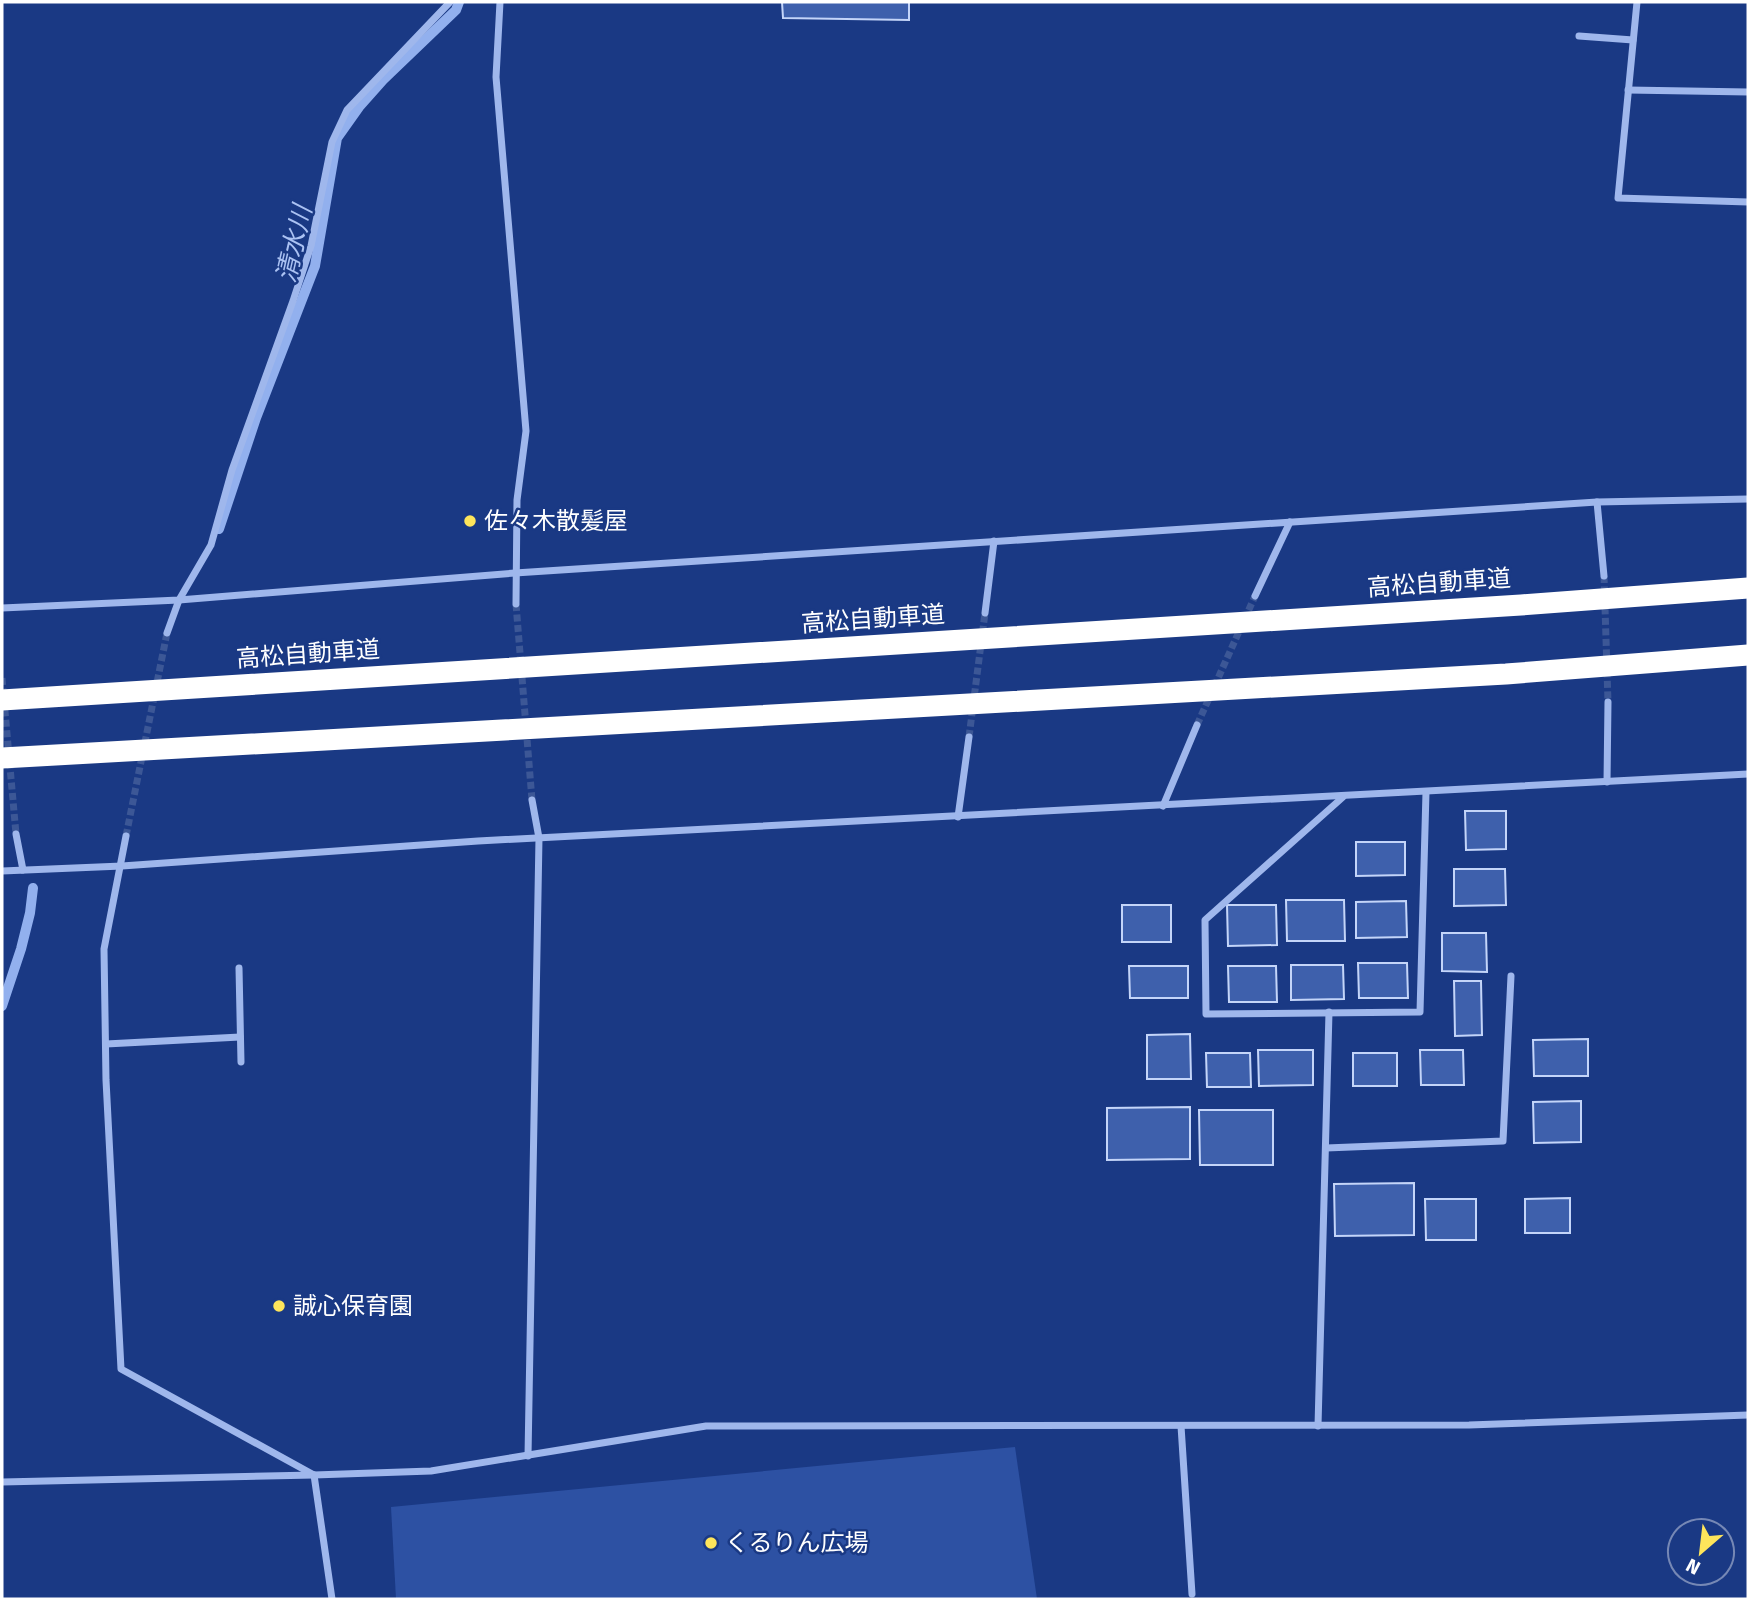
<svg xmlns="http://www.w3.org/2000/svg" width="1750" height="1601" viewBox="0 0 1750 1601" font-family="'Fira Sans','Noto Sans JP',sans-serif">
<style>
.garden{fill:#2d51a3}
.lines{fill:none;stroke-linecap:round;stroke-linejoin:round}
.stream{stroke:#92b0ee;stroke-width:10}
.building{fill:#3e60ac;stroke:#c4d5f9;stroke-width:2}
.minor-tunnel{stroke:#3c5796;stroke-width:7;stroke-dasharray:7 3.5;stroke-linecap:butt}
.minor{stroke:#9fb7ec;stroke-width:7}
.motorway{stroke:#fff;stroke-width:21}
.poi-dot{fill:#fee55b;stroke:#1a3984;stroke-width:2.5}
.labels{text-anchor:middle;stroke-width:5;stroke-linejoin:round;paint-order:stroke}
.poi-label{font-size:24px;fill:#fff;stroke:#1a3984;text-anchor:start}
.street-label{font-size:24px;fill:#fff;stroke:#1a3984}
.water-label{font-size:26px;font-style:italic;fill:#abc2f3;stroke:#1a3984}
</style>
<rect width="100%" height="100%" fill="#1a3984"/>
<polygon class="garden" points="1015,1447 1037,1599 396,1599 391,1507"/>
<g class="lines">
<g class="stream">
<polyline points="219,529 256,418 315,266 337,138 359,107 383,80 456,10 459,2"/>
<polyline points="2,1006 21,949 30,913 33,888"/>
</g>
</g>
<g class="building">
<polygon points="782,2 909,2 909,20 783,18"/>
<polygon points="1465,811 1506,811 1506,849 1466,850"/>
<polygon points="1356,842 1405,842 1405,875 1356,876"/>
<polygon points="1454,869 1505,869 1506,905 1454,906"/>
<polygon points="1286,900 1344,900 1345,941 1287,941"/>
<polygon points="1406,901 1407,937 1356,938 1356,902"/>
<rect x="1122" y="905" width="49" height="37"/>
<polygon points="1227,905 1276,905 1277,945 1228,946"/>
<polygon points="1442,933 1486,933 1487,972 1442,971"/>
<polygon points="1358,963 1407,963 1408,998 1359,998"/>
<polygon points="1291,965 1343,965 1344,999 1291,1000"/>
<polygon points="1129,966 1188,966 1188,998 1130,998"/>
<polygon points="1228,966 1276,966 1277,1002 1229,1002"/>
<polygon points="1454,981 1481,981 1482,1035 1455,1036"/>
<polygon points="1190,1034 1191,1079 1147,1079 1147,1035"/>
<polygon points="1588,1039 1588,1076 1534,1076 1533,1040"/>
<polygon points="1258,1050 1313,1050 1313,1085 1259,1086"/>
<polygon points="1420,1050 1463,1050 1464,1085 1421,1085"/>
<polygon points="1206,1053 1250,1053 1251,1087 1207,1087"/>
<rect x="1353" y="1053" width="44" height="33"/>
<polygon points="1581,1101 1581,1142 1534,1143 1533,1102"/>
<polygon points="1190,1107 1190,1159 1107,1160 1107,1108"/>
<polygon points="1199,1110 1273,1110 1273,1165 1200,1165"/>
<polygon points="1414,1183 1414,1235 1335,1236 1334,1184"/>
<polygon points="1570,1198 1570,1233 1525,1233 1525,1199"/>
<polygon points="1425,1199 1476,1199 1476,1240 1426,1240"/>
</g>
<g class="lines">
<g class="minor-tunnel">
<polyline points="1604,576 1608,702"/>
<polyline points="516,604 532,800"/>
<polyline points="2,678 16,834"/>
<polyline points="1197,725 1255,596"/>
<polyline points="969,737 985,613"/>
<polyline points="126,836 167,633"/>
</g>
<g class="minor">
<polyline points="500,2 496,77 526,431 517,500 516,604"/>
<polyline points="1637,2 1618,198 1748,202"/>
<polyline points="1579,36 1633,40"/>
<polyline points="1628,90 1748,92"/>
<polyline points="1597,502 1604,576"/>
<polyline points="1255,596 1290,522"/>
<polyline points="2,608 179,600 515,573 1597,502 1748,499"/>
<polyline points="985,613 994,541"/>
<polyline points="167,633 179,600 211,545 232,470 293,301 311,246 332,142 347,110 450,2"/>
<polyline points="1607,782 1608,702"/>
<polyline points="1343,797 1205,920 1206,1014 1420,1012 1426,792"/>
<polyline points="1163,806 1197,725"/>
<polyline points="958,817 969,737"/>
<polyline points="16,834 23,870"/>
<polyline points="126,836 104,949 106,1080 121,1369 314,1475"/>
<polyline points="2,871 122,866 478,841 1748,774"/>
<polyline points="239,968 241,1062"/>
<polyline points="106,1044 240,1037"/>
<polyline points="1326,1148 1503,1141 1511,976"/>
<polyline points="1181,1426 1192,1594"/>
<polyline points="1318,1426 1329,1012"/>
<polyline points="528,1456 539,838 532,800"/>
<polyline points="314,1475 332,1599"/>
<polyline points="2,1482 314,1475 431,1471 706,1426 1469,1425 1748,1415"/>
</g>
<g class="motorway">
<polyline points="2,700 1521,605 1748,588"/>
<polyline points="2,758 1506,674 1748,655"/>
</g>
</g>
<g class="poi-dot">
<circle cx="470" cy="521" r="7"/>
<circle cx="279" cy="1306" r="7"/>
<circle cx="711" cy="1543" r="7"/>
</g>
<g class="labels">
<g class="poi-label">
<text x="484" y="529">佐々木散髪屋</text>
<text x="293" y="1314">誠心保育園</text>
<text x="725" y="1551">くるりん広場</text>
</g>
<g class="street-label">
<text transform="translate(1439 583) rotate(-4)" y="8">高松自動車道</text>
<text transform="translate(873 619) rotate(-4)" y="8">高松自動車道</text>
<text transform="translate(308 654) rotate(-4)" y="8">高松自動車道</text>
</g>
<g class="water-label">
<text transform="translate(294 244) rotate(-77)" y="9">清水川</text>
</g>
</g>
<rect width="1750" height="1601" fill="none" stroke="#ffffff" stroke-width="7"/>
<g transform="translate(1701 1552) rotate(208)"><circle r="33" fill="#1a3984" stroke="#7688b5" stroke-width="2"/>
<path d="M0-5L12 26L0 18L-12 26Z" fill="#fee55b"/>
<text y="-10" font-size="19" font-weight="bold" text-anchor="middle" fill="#ffffff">N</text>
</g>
</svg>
